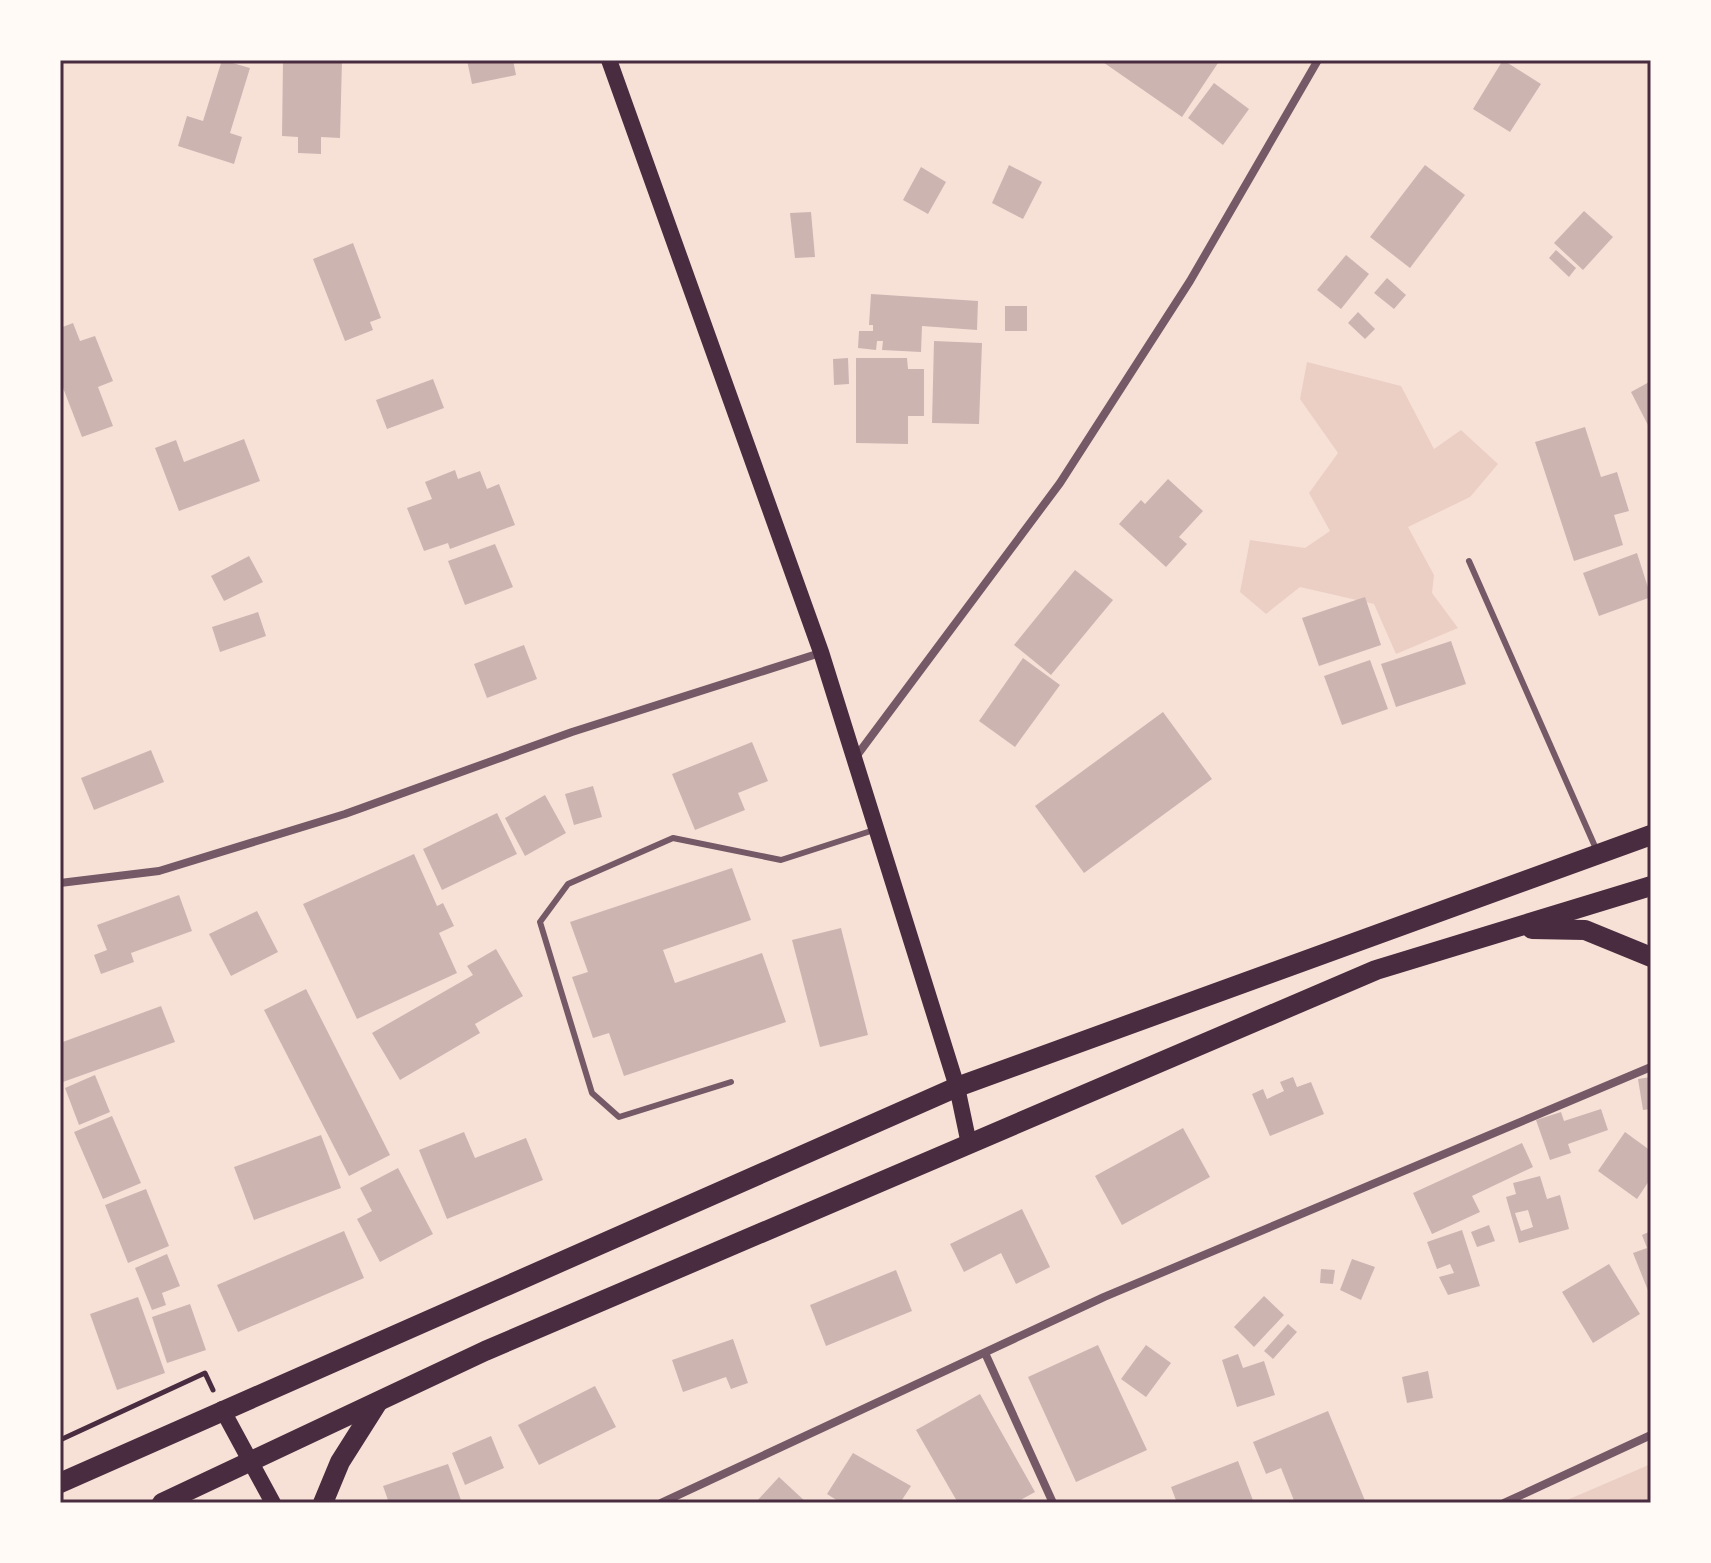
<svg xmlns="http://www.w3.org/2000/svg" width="1711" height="1563" viewBox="0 0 1711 1563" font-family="'PT Serif',serif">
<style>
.green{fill:#ebcfc5}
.building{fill:#ccb4b1;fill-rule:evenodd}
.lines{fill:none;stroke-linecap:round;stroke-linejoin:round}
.path{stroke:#4a2c40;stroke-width:5}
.service{stroke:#755966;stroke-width:6}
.minor{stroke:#755966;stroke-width:8}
.secondary{stroke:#4a2c40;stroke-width:16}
.primary{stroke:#4a2c40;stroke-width:20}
.neatline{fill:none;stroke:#4a2c40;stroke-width:3}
</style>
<rect width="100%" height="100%" fill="#f7e1d7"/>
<g class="green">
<polygon points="1307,362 1401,386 1434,449 1461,430 1498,464 1470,497 1408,527 1434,575 1432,593 1458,628 1396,654 1374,604 1300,587 1266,614 1240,592 1250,540 1305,548 1330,531 1309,493 1338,453 1300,399"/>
<polygon points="1651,1464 1651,1503 1560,1503"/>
</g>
<g class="building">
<polygon points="222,60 250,68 230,133 242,137 234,164 178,146 187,116 203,121"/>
<polygon points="283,60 342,60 340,138 321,137 321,154 298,153 298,137 282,136"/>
<polygon points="467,60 513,60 516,75 472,84"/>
<polygon points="1100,60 1213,60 1218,63 1182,117"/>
<polygon points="1503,60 1541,84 1510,132 1473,109"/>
<polygon points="1214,83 1249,109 1223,145 1188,118"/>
<polygon points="1009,165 1042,182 1023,219 992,203"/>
<polygon points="1425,165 1465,195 1410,268 1370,237"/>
<polygon points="921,167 946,182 928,214 903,200"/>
<polygon points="1584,211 1613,237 1583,270 1554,243"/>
<polygon points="811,212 815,257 795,258 790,213"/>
<polygon points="353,243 381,318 370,322 373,330 345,341 313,259"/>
<polygon points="1556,250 1576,268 1569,277 1549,258"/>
<polygon points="1346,255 1369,274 1341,309 1317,290"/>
<polygon points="1387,278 1406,295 1394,309 1374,293"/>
<polygon points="871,294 978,301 977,330 922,326 921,352 882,350 883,341 877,341 876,350 858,348 859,331 873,331 873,325 869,325"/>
<rect x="1005" y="306" width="22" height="25"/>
<polygon points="1358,312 1375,329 1365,339 1348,323"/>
<polygon points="73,323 80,341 95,336 113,381 98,387 113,426 82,437 60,380 60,328"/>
<polygon points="934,341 982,343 979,424 932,423"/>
<polygon points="848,358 849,384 834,385 833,359"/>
<polygon points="856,358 907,358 908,369 924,369 924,416 908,416 908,444 856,443"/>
<polygon points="433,379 444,408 387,429 376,400"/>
<polygon points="1651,381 1651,431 1631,392"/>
<polygon points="1585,427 1601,477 1617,472 1629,511 1614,515 1623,545 1574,561 1535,442"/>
<polygon points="244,439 260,481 179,511 155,448 176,440 184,462"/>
<polygon points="455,470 458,479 480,471 487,489 499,484 515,525 450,549 448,543 424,551 407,508 432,499 425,482"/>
<polygon points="1168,479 1203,511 1179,537 1187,544 1166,567 1119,524 1141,500 1145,504"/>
<polygon points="495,544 513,587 465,605 448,561"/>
<polygon points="1637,553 1651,597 1599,616 1583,573"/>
<polygon points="249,556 263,582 224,601 211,576"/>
<polygon points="1075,570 1113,600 1051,675 1014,645"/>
<polygon points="1365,597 1381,645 1319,666 1302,618"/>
<polygon points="258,612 266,636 220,652 212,627"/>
<polygon points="1451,641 1466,684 1396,707 1381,664"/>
<polygon points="524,645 537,679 487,698 474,664"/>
<polygon points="1023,658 1060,685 1015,747 979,721"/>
<polygon points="1370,660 1388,709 1342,725 1324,676"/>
<polygon points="1163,712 1212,779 1084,873 1035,806"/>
<polygon points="752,742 768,781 738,793 745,810 695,830 672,774"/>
<polygon points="151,750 164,782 94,810 81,778"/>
<polygon points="593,786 602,817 574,825 565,794"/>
<polygon points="545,795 566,833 525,856 505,818"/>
<polygon points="497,813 517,854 442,890 423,849"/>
<polygon points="414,854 437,906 443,903 454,926 439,933 457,973 357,1019 303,904"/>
<polygon points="732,868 751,920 663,950 675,983 762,953 786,1022 624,1076 609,1033 593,1038 572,977 588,972 570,922"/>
<polygon points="179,895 192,931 131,953 134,962 101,974 94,955 107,950 97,925"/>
<polygon points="257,911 278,952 231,976 209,934"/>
<polygon points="841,928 868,1035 820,1047 792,940"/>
<polygon points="496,949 523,996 475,1024 480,1033 400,1080 372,1033 473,975 467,966"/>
<polygon points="306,989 390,1155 349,1176 264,1010"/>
<polygon points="161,1006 175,1042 60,1083 60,1043"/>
<polygon points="95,1075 110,1112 79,1125 65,1088"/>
<polygon points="1293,1077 1297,1087 1311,1082 1324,1114 1270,1136 1252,1094 1263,1089 1267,1099 1284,1091 1280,1082"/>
<polygon points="1651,1077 1651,1109 1643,1110 1638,1079"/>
<polygon points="1601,1109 1608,1130 1568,1144 1571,1153 1550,1160 1536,1120 1561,1112 1564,1121"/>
<polygon points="112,1116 141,1183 103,1199 74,1132"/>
<polygon points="1183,1128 1210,1177 1122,1225 1095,1176"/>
<polygon points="464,1132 475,1158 526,1138 543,1180 447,1219 419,1150"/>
<polygon points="1625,1132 1651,1151 1651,1178 1637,1199 1598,1171"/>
<polygon points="321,1135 341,1188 254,1220 234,1167"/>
<polygon points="1522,1143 1533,1167 1472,1196 1480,1212 1432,1234 1413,1193"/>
<polygon points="398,1168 433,1234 380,1262 357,1219 372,1211 360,1188"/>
<path d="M1540 1176 1547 1199 1560 1195 1569 1229 1519 1243 1506 1197 1516 1194 1513 1183ZM1528 1210 1533 1227 1521 1231 1515 1213Z"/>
<polygon points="146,1189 169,1246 128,1263 105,1205"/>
<polygon points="1022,1209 1050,1267 1016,1284 1001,1253 964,1272 950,1244"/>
<polygon points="1489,1225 1495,1241 1477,1247 1471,1232"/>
<polygon points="1462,1230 1480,1286 1448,1295 1439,1277 1454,1273 1450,1264 1437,1269 1427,1242"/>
<polygon points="344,1231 364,1278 238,1332 217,1285"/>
<polygon points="1651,1231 1651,1298 1633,1253 1647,1248 1642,1235"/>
<polygon points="167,1254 180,1286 162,1293 166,1305 152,1310 135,1268"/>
<polygon points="1352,1259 1375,1267 1361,1300 1340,1290"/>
<polygon points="1609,1264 1640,1314 1593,1343 1562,1292"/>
<polygon points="1321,1269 1335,1270 1333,1284 1320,1283"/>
<polygon points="896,1270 912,1311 826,1346 810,1305"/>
<polygon points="1264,1296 1284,1315 1254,1347 1234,1327"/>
<polygon points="138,1297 165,1373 117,1390 90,1314"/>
<polygon points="190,1304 206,1350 167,1363 152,1317"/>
<polygon points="1288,1324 1297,1332 1273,1359 1264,1351"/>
<polygon points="733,1339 748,1383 731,1389 726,1377 683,1392 672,1360"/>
<polygon points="1098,1345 1147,1450 1076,1482 1028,1377"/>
<polygon points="1146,1345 1171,1363 1146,1397 1121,1379"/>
<polygon points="1238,1354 1243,1368 1264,1361 1275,1395 1237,1407 1222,1360"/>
<polygon points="1428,1371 1433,1398 1407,1403 1402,1377"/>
<polygon points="595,1386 616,1427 539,1465 518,1425"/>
<polygon points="980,1394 1035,1492 1015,1503 958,1503 916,1430"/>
<polygon points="1328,1411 1366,1503 1295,1503 1281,1468 1266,1474 1253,1442"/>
<polygon points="491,1436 504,1468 465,1485 452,1453"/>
<polygon points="853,1453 911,1486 900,1503 841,1503 827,1494"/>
<polygon points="1238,1461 1254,1503 1177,1503 1171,1487"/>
<polygon points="448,1464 462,1503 389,1503 383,1486"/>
<polygon points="779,1477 807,1503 755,1503"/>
</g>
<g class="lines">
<polyline class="path" points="60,1440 205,1373 213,1390"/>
<g class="service">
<polyline points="1469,561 1597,851"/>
<polyline points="731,1082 619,1117 592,1093 540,922 568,884 673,838 781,860 874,830"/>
</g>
<g class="minor">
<polyline points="855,758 1060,483 1190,281 1318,60"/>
<polyline points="60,883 159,871 345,814 572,732 820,653"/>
<polyline points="985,1353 1053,1503"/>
<polyline points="661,1503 1104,1297 1651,1067"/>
<polyline points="1504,1503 1651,1435"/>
</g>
<g class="secondary">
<polyline points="609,60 821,652 957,1087 969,1144"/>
<polyline points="222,1409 273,1503"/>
</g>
<g class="primary">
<polyline points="1532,929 1585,930 1651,957"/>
<polyline points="60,1483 957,1087 1651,835"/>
<polyline points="162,1503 485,1351 1376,970 1651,886"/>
<polyline points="323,1503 340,1462 378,1402"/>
</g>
</g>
<rect width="1711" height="1563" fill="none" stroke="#fffaf5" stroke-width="124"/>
<rect x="62" y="62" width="1587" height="1439" class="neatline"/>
</svg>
